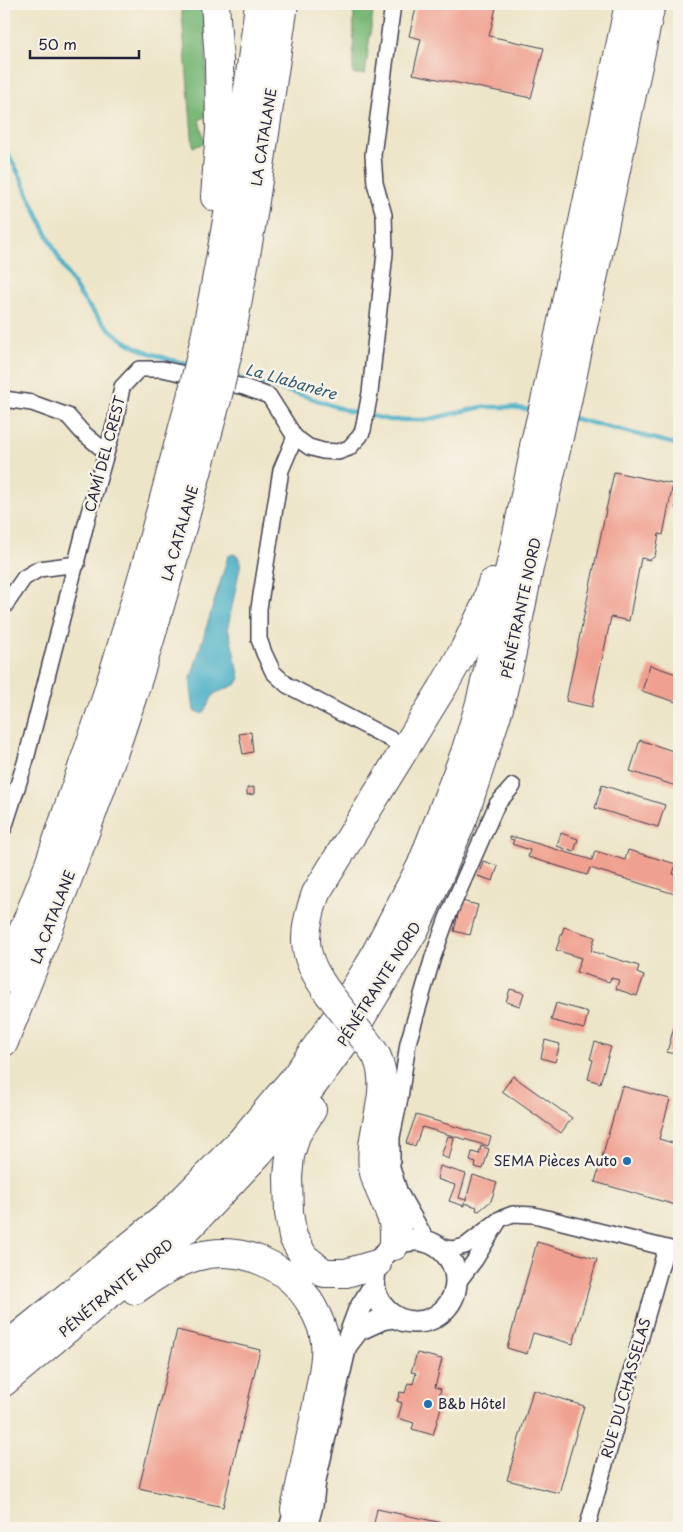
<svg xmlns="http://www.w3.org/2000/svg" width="683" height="1532" viewBox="0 0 683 1532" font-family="'Playpen Sans',sans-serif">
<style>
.forest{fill:#7ab878;stroke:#4e6d5a}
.water{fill:#47afc6;stroke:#346880}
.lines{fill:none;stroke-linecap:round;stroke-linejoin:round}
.stream{stroke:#47afc6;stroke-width:4.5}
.building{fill:#f0a090}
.street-casing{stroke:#403f50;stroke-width:18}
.secondary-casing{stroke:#403f50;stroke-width:24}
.highway-casing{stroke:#403f50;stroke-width:30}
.street{stroke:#fff;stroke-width:15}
.secondary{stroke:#fff;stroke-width:21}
.highway{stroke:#fff;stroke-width:28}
.highway-bridge-casing{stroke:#403f50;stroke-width:30;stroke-linecap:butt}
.highway-bridge{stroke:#fff;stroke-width:28}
.poi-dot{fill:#1f6fb2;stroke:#f7f3e8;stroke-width:2}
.labels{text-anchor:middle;stroke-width:5;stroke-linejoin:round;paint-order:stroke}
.street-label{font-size:14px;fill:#22223b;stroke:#f7f3e8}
.poi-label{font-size:14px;fill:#22223b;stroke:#f7f3e8;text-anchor:end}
.water-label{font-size:15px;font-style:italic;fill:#315a73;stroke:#f7f3e8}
</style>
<rect width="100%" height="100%" fill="#f7f3e8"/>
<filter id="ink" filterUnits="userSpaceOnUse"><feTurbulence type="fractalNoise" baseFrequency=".02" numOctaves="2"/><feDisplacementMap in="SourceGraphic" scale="10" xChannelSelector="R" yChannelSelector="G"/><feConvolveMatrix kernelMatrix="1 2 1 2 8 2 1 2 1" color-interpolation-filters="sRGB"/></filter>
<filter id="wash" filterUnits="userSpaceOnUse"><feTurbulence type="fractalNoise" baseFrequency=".0096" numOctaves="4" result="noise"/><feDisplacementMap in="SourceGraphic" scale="20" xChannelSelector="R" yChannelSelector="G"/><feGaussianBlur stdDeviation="1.12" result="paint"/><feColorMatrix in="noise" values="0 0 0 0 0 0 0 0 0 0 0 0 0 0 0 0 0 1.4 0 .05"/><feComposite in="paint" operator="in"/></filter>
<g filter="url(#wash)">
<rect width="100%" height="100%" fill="#ede5c8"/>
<g class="forest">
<polygon points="4,4 7,4 10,24 4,27"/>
<polygon points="181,4 205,4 207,116 199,120 205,143 193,147"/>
<polygon points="354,4 374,4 365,74 353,74"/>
</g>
<polygon class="water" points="233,554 239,556 241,562 228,627 240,678 237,684 214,694 203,714 194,711 190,681 228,556"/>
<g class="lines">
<g class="stream">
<path d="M4 149C17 165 25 188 34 207 57 255 80 311 125 341 144 353 169 359 190 365"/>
<polyline points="231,376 305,396 348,411 390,420 426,420 482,407 511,407 533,410"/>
<polyline points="572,418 679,445"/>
</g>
</g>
<g id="blocks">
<g class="building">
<polygon points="417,4 497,4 489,36 544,48 531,98 413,74 421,39 409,36"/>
<polygon points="4,283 8,284 6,297 4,296"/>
<polygon points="614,472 673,484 663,535 659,534 655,556 650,560 641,558 629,621 611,617 592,707 566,701"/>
<polygon points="679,499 679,510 675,508"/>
<polygon points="650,665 679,675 679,703 642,691"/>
<polygon points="251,732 253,752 243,754 239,734"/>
<polygon points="640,740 679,753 679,787 630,771"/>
<polygon points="602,785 665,805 658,827 595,808"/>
<polygon points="254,787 254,794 247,795 247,788"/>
<polygon points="561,833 578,839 574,852 557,846"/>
<polygon points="510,837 515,838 515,837 592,860 595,851 625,860 628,850 676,864 673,874 679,876 678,895 590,868 587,875 528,857 530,850 512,844 514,840 510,839"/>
<polygon points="483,861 498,866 493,881 478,876"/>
<polygon points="461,901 478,905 470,935 454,931"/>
<polygon points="564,927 595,937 591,951 639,966 637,973 644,976 637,996 616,989 619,980 611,978 609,982 576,972 581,958 556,950"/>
<polygon points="510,989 524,993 520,1006 506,1002"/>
<polygon points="556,1003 588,1012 584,1029 551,1020"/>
<polygon points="674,1027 679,1028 679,1055 667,1052"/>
<polygon points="545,1040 560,1044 555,1062 541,1058"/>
<polygon points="595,1042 611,1047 600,1083 588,1079 593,1060 590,1059"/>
<polygon points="513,1076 572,1118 561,1133 502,1091"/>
<polygon points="622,1086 670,1099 659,1139 679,1145 679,1206 595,1182"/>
<polygon points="416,1115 491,1137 488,1146 422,1127 415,1146 406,1143"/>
<polygon points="448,1136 454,1138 449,1159 441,1156"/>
<polygon points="481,1146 489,1149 483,1169 475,1167 476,1163 470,1161 472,1152 479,1154"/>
<polygon points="440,1166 466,1174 459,1198 466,1200 473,1175 497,1183 491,1201 479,1211 476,1210 477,1207 464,1203 464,1206 449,1201 455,1185 437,1179"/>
<polygon points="537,1242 597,1259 573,1344 533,1333 527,1354 507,1348"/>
<polygon points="177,1330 260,1350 223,1507 139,1488"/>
<polygon points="417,1353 442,1359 435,1387 441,1389 439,1396 444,1397 433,1435 412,1429 414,1423 398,1418 402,1403 397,1401 400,1392 405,1393 408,1383 413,1384 416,1373 411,1372"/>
<polygon points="533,1390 584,1406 559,1493 507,1480"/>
<polygon points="377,1509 461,1527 461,1528 373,1528"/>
<polygon points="679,1510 679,1528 674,1528"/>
</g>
</g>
</g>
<g filter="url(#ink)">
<use href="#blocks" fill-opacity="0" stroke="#403f50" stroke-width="1"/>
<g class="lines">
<defs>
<g id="street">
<polyline points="4,399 32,403 68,416 82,432 106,452"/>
<polyline points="295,437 281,470 259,608 259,639 264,653 273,672 287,685 394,741"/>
<polyline points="4,607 24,578 39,569 77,564"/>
<polyline points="4,828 25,763 88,516 116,419 122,387 139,369 162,369 244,387 269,396 295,437 309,447 323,451 338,452 349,448 360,436 363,430 370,393 385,253 384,215 375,183 373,155 393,4"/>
<polyline points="400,1193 392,1168 392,1137 400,1098 408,1043 433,957 447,918 497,804 513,786"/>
<polyline points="500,1219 513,1214 534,1215 679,1251"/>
<polyline points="404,1226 400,1193 428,1242"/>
<polyline points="438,1247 453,1249 465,1246 500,1219 475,1260 456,1285"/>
<polyline points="587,1528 666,1248"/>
</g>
<g id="secondary">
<circle cx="415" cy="1281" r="41"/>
<polyline points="348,1343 358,1330 382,1319 394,1317"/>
<polyline points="290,1528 295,1510 306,1498"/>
<polyline points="306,1528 312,1505 315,1480 346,1345 359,1310 374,1286"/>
</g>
<g id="highway">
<polyline points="215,197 220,129 219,61 215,4"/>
<path d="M205 338C227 227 246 116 259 4"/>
<polyline points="230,343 252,221 284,4"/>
<polyline points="534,446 546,397 629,4"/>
<polyline points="4,979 47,870 105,701 148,558 192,394"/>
<path d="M329 994C301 956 301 937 316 893L443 687 465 648 486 604 492 583"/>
<path d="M366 1041C370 1046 374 1051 377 1057 393 1092 368 1132 373 1168 376 1187 386 1201 392 1219 395 1227 394 1237 394 1246"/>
<path d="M4 1042C48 931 92 820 129 707 162 605 189 502 217 399"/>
<polyline points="312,1110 296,1135 290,1156 288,1177 289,1213 293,1237 304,1257 324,1273 346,1273 377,1264"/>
<path d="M135 1290C153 1277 174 1263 195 1257 241 1244 289 1265 312 1306 318 1317 324 1329 325 1342 327 1359 322 1377 319 1394 312 1433 303 1471 295 1510"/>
<polyline points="4,1350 19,1336 168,1215 241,1141 296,1076 339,1014 369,966 421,866 465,753 480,703 492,653 539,429"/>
<polyline points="4,1382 190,1226 259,1153 296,1108 353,1031 415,929 440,874 464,816 499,708 511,657 529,568 567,402 651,4"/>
</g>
</defs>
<use href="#street" class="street-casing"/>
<use href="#secondary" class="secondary-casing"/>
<use href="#highway" class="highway-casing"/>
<use href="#street" class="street"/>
<use href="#secondary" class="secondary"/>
<use href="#highway" class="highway"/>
<defs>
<g id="highway-bridge">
<polyline points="192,394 205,338"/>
<polyline points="217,399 230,343"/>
<polyline points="329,994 366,1041"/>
</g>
</defs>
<use href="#highway-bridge" class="highway-bridge-casing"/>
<use href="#highway-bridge" class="highway-bridge"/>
</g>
</g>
<g class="poi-dot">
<circle cx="627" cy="1161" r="5"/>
<circle cx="428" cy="1404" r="5"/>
</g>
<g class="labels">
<g class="street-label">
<text transform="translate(264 137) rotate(-81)" y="5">LA CATALANE</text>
<text transform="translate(105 454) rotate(-75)" y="5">CAMÍ DEL CREST</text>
<text transform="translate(180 533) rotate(-74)" y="5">LA CATALANE</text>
<text transform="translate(521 608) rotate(-78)" y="5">PÉNÉTRANTE NORD</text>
<text transform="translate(53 917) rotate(-69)" y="5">LA CATALANE</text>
<text transform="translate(379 984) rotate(-58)" y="5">PÉNÉTRANTE NORD</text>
<text transform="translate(116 1288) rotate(-40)" y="5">PÉNÉTRANTE NORD</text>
<text transform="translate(626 1388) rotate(-74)" y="5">RUE DU CHASSELAS</text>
</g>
<g class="poi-label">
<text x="617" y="1166">SEMA Pièces Auto</text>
<text x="438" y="1409" text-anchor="start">B&amp;b Hôtel</text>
</g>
<g class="water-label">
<text transform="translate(291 382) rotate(16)" y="5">La Llabanère</text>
</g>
</g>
<rect width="683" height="1532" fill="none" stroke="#f7f3e8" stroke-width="20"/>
<path d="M30 50v8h109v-8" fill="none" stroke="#22223b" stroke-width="2.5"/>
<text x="38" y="50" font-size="15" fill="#22223b" stroke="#f7f3e8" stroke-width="4" paint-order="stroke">50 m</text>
</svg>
